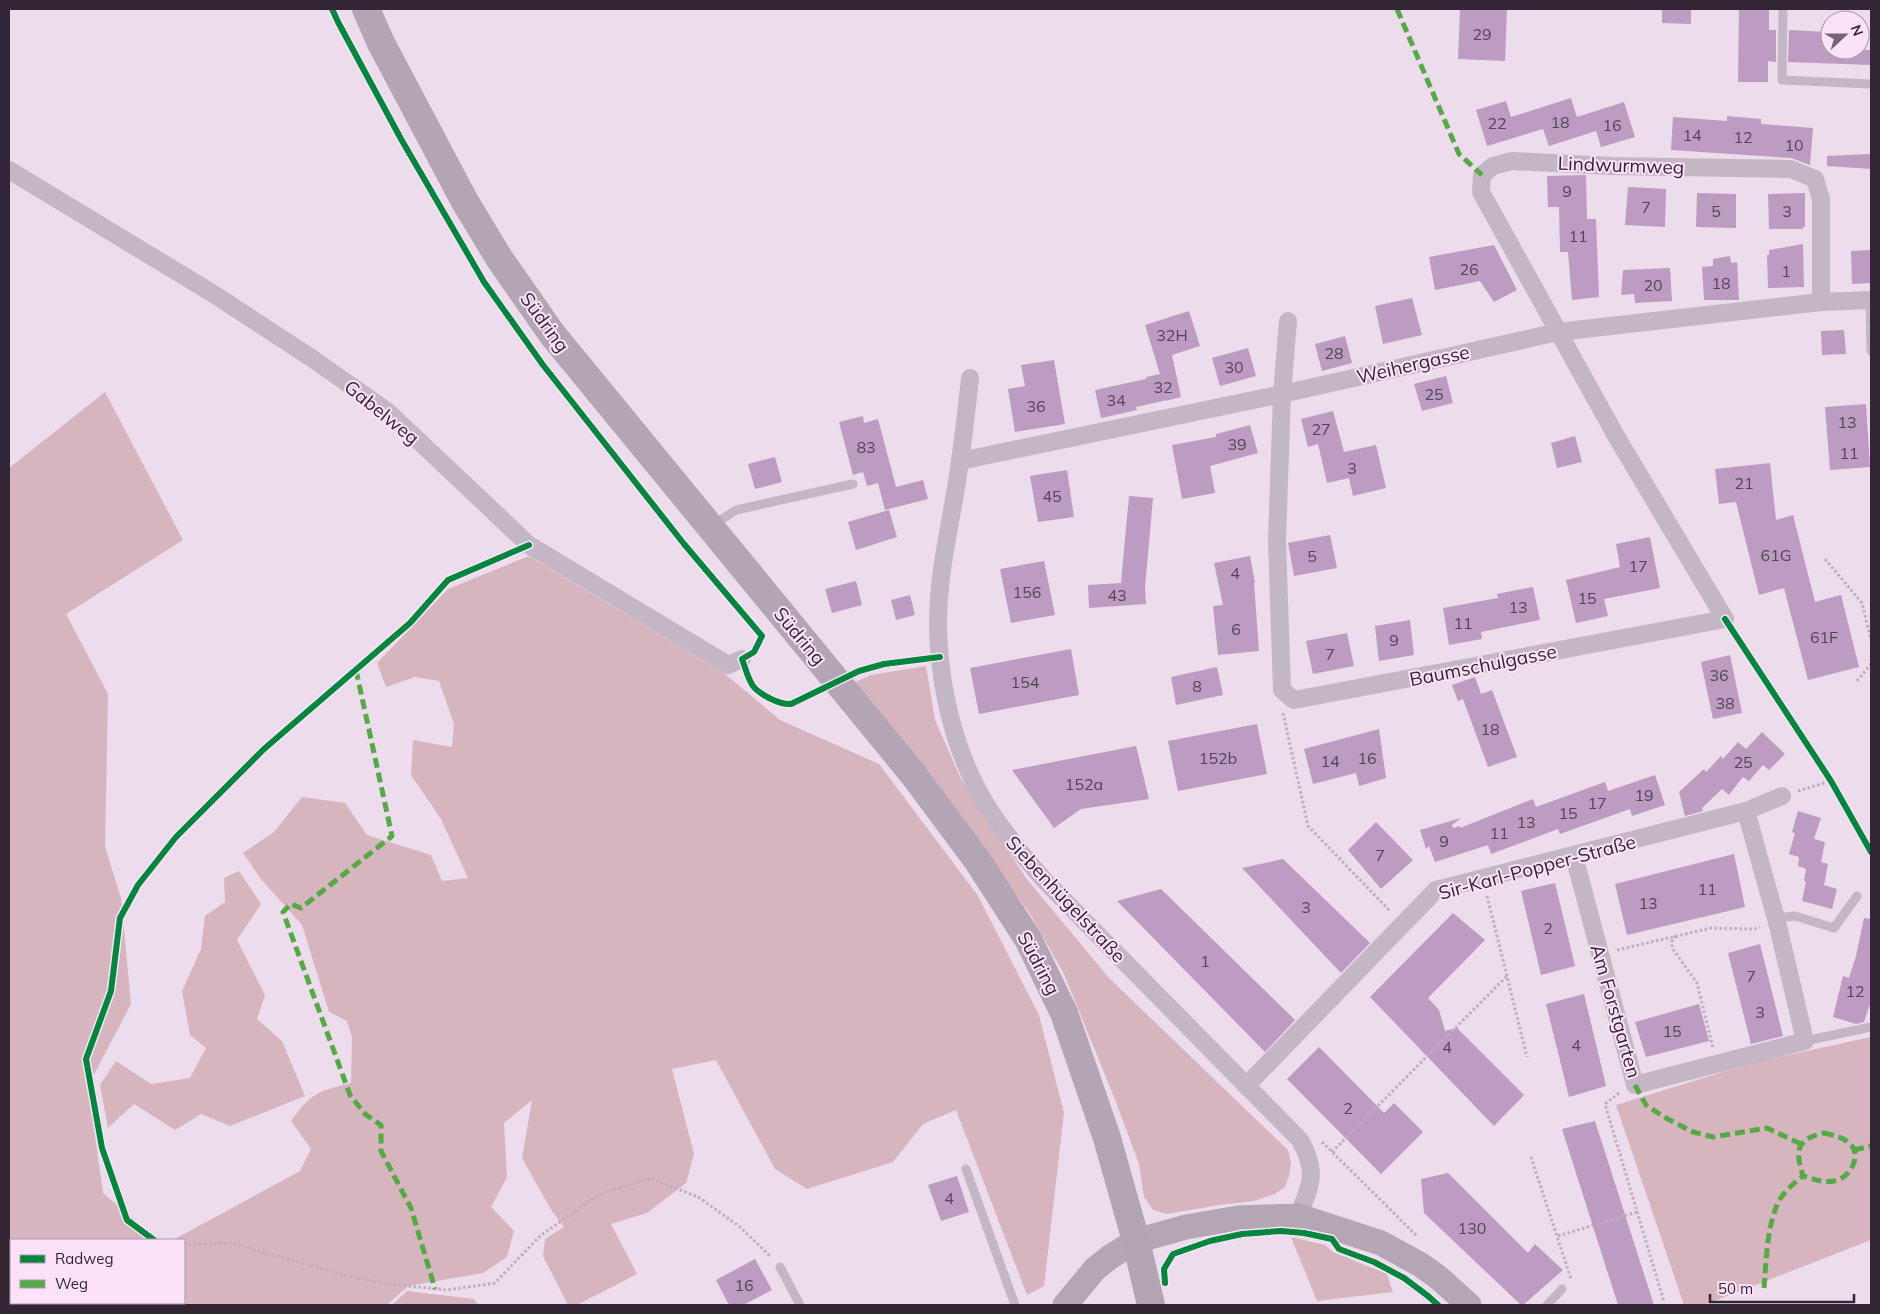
<svg xmlns="http://www.w3.org/2000/svg" width="1880" height="1314" viewBox="0 0 1880 1314" font-family="Mulish,sans-serif">
<style>
.green{fill:#d6b5be}
.building{fill:#bc9cc1}
.lines{fill:none;stroke-linecap:round;stroke-linejoin:round}
.path{stroke:#beaebd;stroke-width:3;stroke-dasharray:2.5 2.5;stroke-linecap:butt}
.lane{stroke:#c5b6c5;stroke-width:9}
.street{stroke:#c5b6c5;stroke-width:18}
.secondary{stroke:#b5a6b5;stroke-width:25}
.primary{stroke:#b3a5b3;stroke-width:28}
.quiet{stroke:#54aa45;stroke-width:5;stroke-dasharray:10 5;stroke-linecap:butt}
.cycleway-casing{stroke:#fbe2f8;stroke-width:9}
.cycleway{stroke:#00873e;stroke-width:6}
.labels{text-anchor:middle;stroke-width:4;stroke-linejoin:round;paint-order:stroke}
.number-label{font-size:16px;fill:#554358}
.street-label{font-size:19px;fill:#332535;stroke:#fbe2f8}
</style>
<rect width="100%" height="100%" fill="#eddceb"/>
<g class="green">
<path d="M105 392 183 540 66 614 108 694 105 847 121 898 131 1004 88 1086 103 1193 158 1240H11V1303H184V1240H173L300 1171 311 1149 291 1121C312 1092 317 1092 351 1083L352 1038 347 1021 329 1012 302 925 261 879 243 853 274 832 302 797 345 803 367 835 431 855 442 881 468 878 441 819 411 775 413 740 452 747 454 724 439 681 415 677 386 687 377 663 448 589 529 556 725 674 780 720 879 764 978 896 1039 1015 1064 1113 1044 1286 1027 1295 956 1110 923 1124 893 1162 807 1189 775 1169 716 1060 672 1069 694 1154 686 1183 647 1213 611 1224 637 1274 577 1305H568L543 1256 545 1239 564 1227 550 1208 522 1158 532 1100 504 1123 507 1177 491 1207 514 1231 507 1257 483 1273 408 1286 387 1305H9V468Z"/>
<polygon points="926,666 935,720 960,777 1026,878 1109,978 1288,1150 1291,1163 1289,1176 1285,1187 1275,1194 1254,1201 1219,1205 1167,1214 1153,1210 1144,1197 1139,1164 1116,1102 1064,974 1030,914 931,775 855,682 871,675"/>
<polygon points="239,871 261,904 237,940 265,995 257,1019 282,1041 305,1096 230,1126 201,1114 175,1130 134,1104 108,1128 100,1085 116,1061 151,1084 190,1078 206,1048 190,1035 182,991 201,949 205,916 225,902 224,878"/>
<polygon points="1871,1037 1871,1240 1704,1305 1684,1305 1616,1105 1752,1063"/>
<polygon points="1291,1237 1325,1245 1333,1252 1387,1274 1393,1292 1317,1301"/>
<polygon points="407,1291 474,1299 478,1305 392,1305"/>
</g>
<g class="building">
<polygon points="1460,9 1507,9 1505,61 1458,59"/>
<polygon points="1662,9 1691,9 1691,24 1662,23"/>
<polygon points="1739,9 1769,9 1769,30 1776,30 1776,62 1768,61 1768,82 1738,82"/>
<polygon points="1789,30 1830,32 1830,50 1871,50 1871,65 1788,62"/>
<polygon points="1571,98 1577,117 1624,102 1635,137 1601,147 1596,131 1549,146 1543,129 1487,146 1476,110 1506,101 1511,117"/>
<polygon points="1727,116 1761,119 1761,124 1813,128 1810,165 1791,158 1671,150 1673,117 1727,121"/>
<polygon points="1871,154 1871,169 1827,166 1827,156"/>
<polygon points="1586,175 1587,219 1596,219 1599,297 1572,300 1568,252 1560,252 1559,207 1548,207 1547,176"/>
<polygon points="1628,187 1666,189 1665,227 1625,225"/>
<polygon points="1697,193 1736,194 1736,228 1696,227"/>
<polygon points="1805,193 1805,227 1803,227 1803,229 1769,229 1768,194"/>
<polygon points="1803,244 1804,287 1768,288 1767,255 1769,255 1769,250"/>
<polygon points="1494,245 1517,290 1494,302 1480,281 1435,290 1429,257"/>
<polygon points="1871,250 1871,283 1852,284 1851,251"/>
<polygon points="1730,256 1731,263 1737,262 1739,300 1704,300 1702,267 1713,266 1713,259"/>
<polygon points="1670,268 1672,301 1635,303 1634,294 1621,295 1623,270"/>
<polygon points="1412,298 1422,335 1383,344 1375,306"/>
<polygon points="1189,311 1200,346 1172,355 1181,397 1165,401 1163,400 1163,401 1136,407 1137,410 1101,418 1095,390 1146,379 1146,377 1160,374 1145,325"/>
<polygon points="1844,330 1846,354 1822,355 1821,331"/>
<polygon points="1345,336 1352,363 1322,371 1315,344"/>
<polygon points="1248,348 1256,376 1220,386 1212,358"/>
<polygon points="1054,360 1065,424 1015,432 1008,389 1025,386 1021,365"/>
<polygon points="1446,376 1453,403 1422,411 1414,384"/>
<polygon points="1866,404 1870,467 1830,470 1825,407"/>
<polygon points="1333,411 1344,452 1376,445 1386,488 1353,496 1349,478 1327,483 1318,444 1308,447 1301,419"/>
<polygon points="863,416 864,423 878,419 896,487 923,480 928,499 885,510 878,483 867,486 863,472 853,475 839,422"/>
<polygon points="1250,425 1258,453 1210,466 1215,493 1182,499 1172,445 1216,437 1216,434"/>
<polygon points="1575,436 1582,462 1557,468 1551,443"/>
<polygon points="775,457 782,482 755,489 748,464"/>
<polygon points="1770,463 1776,520 1793,515 1815,602 1841,595 1859,667 1808,680 1784,588 1759,595 1736,502 1719,504 1715,469"/>
<polygon points="1067,470 1074,517 1038,522 1030,476"/>
<polygon points="1129,496 1153,498 1145,587 1146,604 1089,608 1088,585 1121,583"/>
<polygon points="889,510 897,537 856,550 848,522"/>
<polygon points="1330,535 1337,568 1294,576 1288,543"/>
<polygon points="1650,537 1660,588 1604,599 1608,616 1576,623 1566,580 1620,567 1616,544"/>
<polygon points="1250,556 1255,583 1254,583 1259,651 1218,655 1213,606 1223,605 1214,563"/>
<polygon points="1044,561 1055,615 1011,623 1000,569"/>
<polygon points="856,581 862,605 832,613 825,589"/>
<polygon points="1533,587 1540,620 1481,632 1482,639 1449,645 1443,608 1498,598 1497,594"/>
<polygon points="910,595 915,615 896,620 891,600"/>
<polygon points="1410,620 1414,655 1379,661 1375,626"/>
<polygon points="1347,633 1354,666 1313,674 1306,641"/>
<polygon points="1071,649 1079,695 979,714 970,668"/>
<polygon points="1730,655 1742,713 1713,719 1701,662"/>
<polygon points="1217,667 1223,695 1176,705 1171,677"/>
<polygon points="1475,677 1481,694 1492,690 1517,757 1488,767 1463,699 1458,701 1452,685"/>
<polygon points="1257,724 1267,774 1178,791 1168,741"/>
<polygon points="1379,729 1386,778 1359,786 1356,773 1313,784 1304,749"/>
<polygon points="1762,732 1785,754 1769,770 1763,765 1749,781 1743,777 1729,795 1722,789 1702,808 1703,811 1685,816 1679,792 1704,769 1706,772 1721,756 1723,759 1738,742 1746,749"/>
<polygon points="1136,746 1149,799 1081,809 1054,828 1012,770"/>
<polygon points="1655,775 1665,805 1632,816 1630,809 1560,834 1558,829 1491,854 1488,845 1435,862 1429,846 1426,849 1420,830 1461,818 1452,825 1453,828 1460,826 1460,828 1533,799 1536,807 1605,782 1608,791"/>
<polygon points="1798,811 1821,818 1814,839 1825,842 1821,862 1828,864 1824,885 1837,889 1832,909 1802,901 1806,882 1804,880 1806,869 1798,866 1799,857 1789,854 1795,833 1792,832"/>
<polygon points="1376,822 1413,860 1381,889 1348,850"/>
<polygon points="1734,854 1745,907 1627,935 1615,884"/>
<polygon points="1283,859 1370,943 1341,973 1242,868"/>
<polygon points="1555,883 1575,966 1541,975 1521,891"/>
<polygon points="1161,889 1295,1020 1265,1052 1117,901"/>
<polygon points="1453,913 1485,940 1428,998 1439,1010 1445,1031 1457,1028 1524,1095 1494,1126 1370,997"/>
<polygon points="1864,918 1871,919 1871,1001 1864,1022 1856,1024 1833,1017 1843,976 1849,978 1856,956"/>
<polygon points="1760,944 1783,1036 1751,1044 1728,953"/>
<polygon points="1584,994 1606,1086 1569,1097 1546,1004"/>
<polygon points="1699,1004 1709,1041 1646,1057 1635,1022"/>
<polygon points="1319,1047 1384,1113 1394,1103 1423,1132 1381,1174 1287,1079"/>
<polygon points="1595,1121 1654,1305 1618,1305 1562,1129"/>
<polygon points="1448,1173 1528,1253 1535,1244 1563,1270 1523,1305 1521,1305 1424,1213 1421,1179"/>
<polygon points="957,1176 969,1212 941,1221 928,1185"/>
<polygon points="755,1259 772,1290 743,1305 729,1305 716,1280"/>
</g>
<g class="lines">
<g class="path">
<polyline points="1825,559 1862,603 1871,640"/>
<polyline points="1857,681 1871,664"/>
<polyline points="1283,713 1308,826 1390,911"/>
<polyline points="1798,791 1831,781"/>
<polyline points="1487,896 1527,1057"/>
<polyline points="1676,936 1672,941 1672,948 1697,983 1713,1048"/>
<polyline points="1617,950 1711,928 1754,929 1760,927"/>
<polyline points="1619,1093 1605,1104 1664,1302"/>
<polyline points="1322,1142 1417,1236"/>
<polyline points="1332,1152 1507,976"/>
<polyline points="1531,1157 1571,1279"/>
<polyline points="1558,1236 1637,1212"/>
<polyline points="184,1245 230,1243 352,1277 390,1284 447,1290 495,1283 540,1236 599,1194 651,1178 698,1197 739,1226 771,1257"/>
</g>
<g class="lane">
<polyline points="1783,9 1782,80 1871,84"/>
<polyline points="1870,300 1871,351"/>
<polyline points="713,525 736,510 853,484"/>
<polyline points="1776,918 1795,916 1834,928 1857,896"/>
<polyline points="1805,1041 1871,1027"/>
<polyline points="966,1169 1015,1305"/>
<polyline points="780,1267 800,1305"/>
<polyline points="1547,1305 1562,1289"/>
</g>
<g class="street">
<polyline points="9,170 212,293 310,357 387,411 529,545 728,665 742,659"/>
<polyline points="1288,321 1282,394 1277,541 1282,690 1294,700 1725,619 1616,436 1481,192 1482,175 1493,166 1512,161 1611,166 1791,169 1815,179 1821,199 1821,302"/>
<path d="M970 378C967 406 964 434 960 461 955 500 946 538 941 577 931 652 947 741 987 806 1004 833 1024 857 1045 881L1300 1140C1318 1172 1311 1185 1298 1216"/>
<polyline points="960,461 1282,394 1558,332 1821,302 1871,300"/>
<polyline points="1574,856 1635,1085 1805,1041 1778,926 1746,811"/>
<polyline points="1246,1086 1436,890 1746,811 1782,796"/>
</g>
<polyline class="secondary" points="1065,1305 1095,1269 1110,1257 1136,1241 1186,1227 1238,1218 1298,1216 1381,1243 1421,1265 1439,1278 1469,1305"/>
<polyline class="primary" points="366,9 381,43 464,200 499,258 552,334 913,774 977,860 1028,939 1064,1013 1107,1138 1136,1241 1151,1305"/>
<g class="quiet">
<polyline points="1397,9 1459,154 1482,175"/>
<polyline points="356,670 392,836 301,908 291,904 283,912 350,1095 365,1114 381,1125 381,1151 411,1208 435,1289"/>
<polyline points="1635,1085 1646,1105 1664,1117 1693,1132 1713,1137 1767,1128 1801,1144"/>
<path d="M1824 1133C1833 1135 1843 1137 1849 1143 1864 1155 1849 1179 1834 1181 1823 1183 1814 1179 1803 1176 1795 1151 1796 1139 1824 1133Z"/>
<polyline points="1854,1150 1871,1146"/>
<path d="M1764 1288C1766 1263 1767 1228 1777 1205 1782 1193 1793 1184 1803 1176"/>
<polyline points="78,1305 83,1303"/>
</g>
<defs>
<g id="cycleway">
<path d="M332 9 338 22 401 139 484 282 543 365 684 544 762 636 754 652 742 659C745 667 748 679 753 686 760 695 780 705 791 704L859 671 884 664 940 657"/>
<polyline points="1725,619 1831,781 1871,852"/>
<polyline points="154,1240 127,1220 102,1148 86,1059 111,991 120,918 138,885 176,837 264,749 410,623 448,580 529,545"/>
<polyline points="1165,1283 1164,1269 1173,1254 1210,1241 1242,1234 1281,1231 1304,1233 1332,1239 1339,1249 1374,1262 1404,1278 1428,1296 1438,1305"/>
</g>
</defs>
<use href="#cycleway" class="cycleway-casing"/>
<use href="#cycleway" class="cycleway"/>
</g>
<g class="labels">
<g class="number-label">
<text x="1482" y="40">29</text>
<text x="1560" y="128">18</text>
<text x="1497" y="129">22</text>
<text x="1612" y="131">16</text>
<text x="1692" y="141">14</text>
<text x="1743" y="143">12</text>
<text x="1794" y="151">10</text>
<text x="1567" y="197">9</text>
<text x="1646" y="213">7</text>
<text x="1716" y="217">5</text>
<text x="1787" y="217">3</text>
<text x="1578" y="242">11</text>
<text x="1469" y="275">26</text>
<text x="1786" y="277">1</text>
<text x="1721" y="289">18</text>
<text x="1653" y="291">20</text>
<text x="1172" y="341">32H</text>
<text x="1334" y="359">28</text>
<text x="1234" y="373">30</text>
<text x="1163" y="393">32</text>
<text x="1434" y="400">25</text>
<text x="1116" y="406">34</text>
<text x="1036" y="412">36</text>
<text x="1847" y="428">13</text>
<text x="1321" y="435">27</text>
<text x="1237" y="450">39</text>
<text x="866" y="453">83</text>
<text x="1849" y="459">11</text>
<text x="1352" y="474">3</text>
<text x="1744" y="489">21</text>
<text x="1052" y="502">45</text>
<text x="1776" y="561">61G</text>
<text x="1312" y="562">5</text>
<text x="1638" y="572">17</text>
<text x="1235" y="579">4</text>
<text x="1027" y="598">156</text>
<text x="1117" y="601">43</text>
<text x="1587" y="604">15</text>
<text x="1518" y="613">13</text>
<text x="1463" y="629">11</text>
<text x="1236" y="635">6</text>
<text x="1824" y="643">61F</text>
<text x="1394" y="646">9</text>
<text x="1330" y="660">7</text>
<text x="1719" y="681">36</text>
<text x="1025" y="688">154</text>
<text x="1197" y="692">8</text>
<text x="1725" y="709">38</text>
<text x="1490" y="735">18</text>
<text x="1218" y="764">152b</text>
<text x="1367" y="764">16</text>
<text x="1330" y="767">14</text>
<text x="1743" y="768">25</text>
<text x="1084" y="790">152a</text>
<text x="1644" y="801">19</text>
<text x="1597" y="809">17</text>
<text x="1568" y="819">15</text>
<text x="1526" y="828">13</text>
<text x="1499" y="839">11</text>
<text x="1444" y="847">9</text>
<text x="1380" y="861">7</text>
<text x="1707" y="895">11</text>
<text x="1648" y="909">13</text>
<text x="1306" y="913">3</text>
<text x="1548" y="934">2</text>
<text x="1205" y="967">1</text>
<text x="1751" y="982">7</text>
<text x="1855" y="997">12</text>
<text x="1760" y="1018">3</text>
<text x="1672" y="1037">15</text>
<text x="1576" y="1051">4</text>
<text x="1447" y="1053">4</text>
<text x="1348" y="1114">2</text>
<text x="949" y="1204">4</text>
<text x="1472" y="1234">130</text>
<text x="744" y="1291">16</text>
</g>
<g class="street-label">
<text transform="translate(1621 165) rotate(2)" y="7">Lindwurmweg</text>
<text transform="translate(545 322) rotate(54)" y="7">Südring</text>
<text transform="translate(1413 364) rotate(-13)" y="7">Weihergasse</text>
<text transform="translate(382 412) rotate(39)" y="7">Gabelweg</text>
<text transform="translate(800 636) rotate(50)" y="7">Südring</text>
<text transform="translate(1483 665) rotate(-11)" y="7">Baumschulgasse</text>
<text transform="translate(1537 867) rotate(-15)" y="7">Sir-Karl-Popper-Straße</text>
<text transform="translate(1066 899) rotate(47)" y="7">Siebenhügelstraße</text>
<text transform="translate(1039 963) rotate(62)" y="7">Südring</text>
<text transform="translate(1616 1011) rotate(74)" y="7">Am Forstgarten</text>
</g>
</g>
<rect width="1880" height="1314" fill="none" stroke="#332535" stroke-width="20"/>
<rect x="10" y="1239" width="175" height="65" fill="#fbe2f8" stroke="#ab96aa"/>
<rect x="20" y="1255" width="25" height="8" fill="#00873e" stroke="#ab96aa"/>
<text x="55" y="1264" font-size="15" fill="#332535">Radweg</text>
<rect x="20" y="1280" width="25" height="8" fill="#54aa45" stroke="#ab96aa"/>
<text x="55" y="1289" font-size="15" fill="#332535">Weg</text>
<g transform="translate(1845 35) rotate(69)"><circle r="24" fill="#fbe2f8" stroke="#ab96aa"/>
<path d="M0-4L9 19L0 12L-9 19Z" fill="#746575"/>
<text y="-8" font-size="14" font-weight="bold" text-anchor="middle" fill="#332535">N</text>
</g>
<path d="M1710 1294v8h144v-8" fill="none" stroke="#332535" stroke-width="2.5"/>
<text x="1718" y="1294" font-size="15" fill="#332535" stroke="#fbe2f8" stroke-width="4" paint-order="stroke">50 m</text>
</svg>
